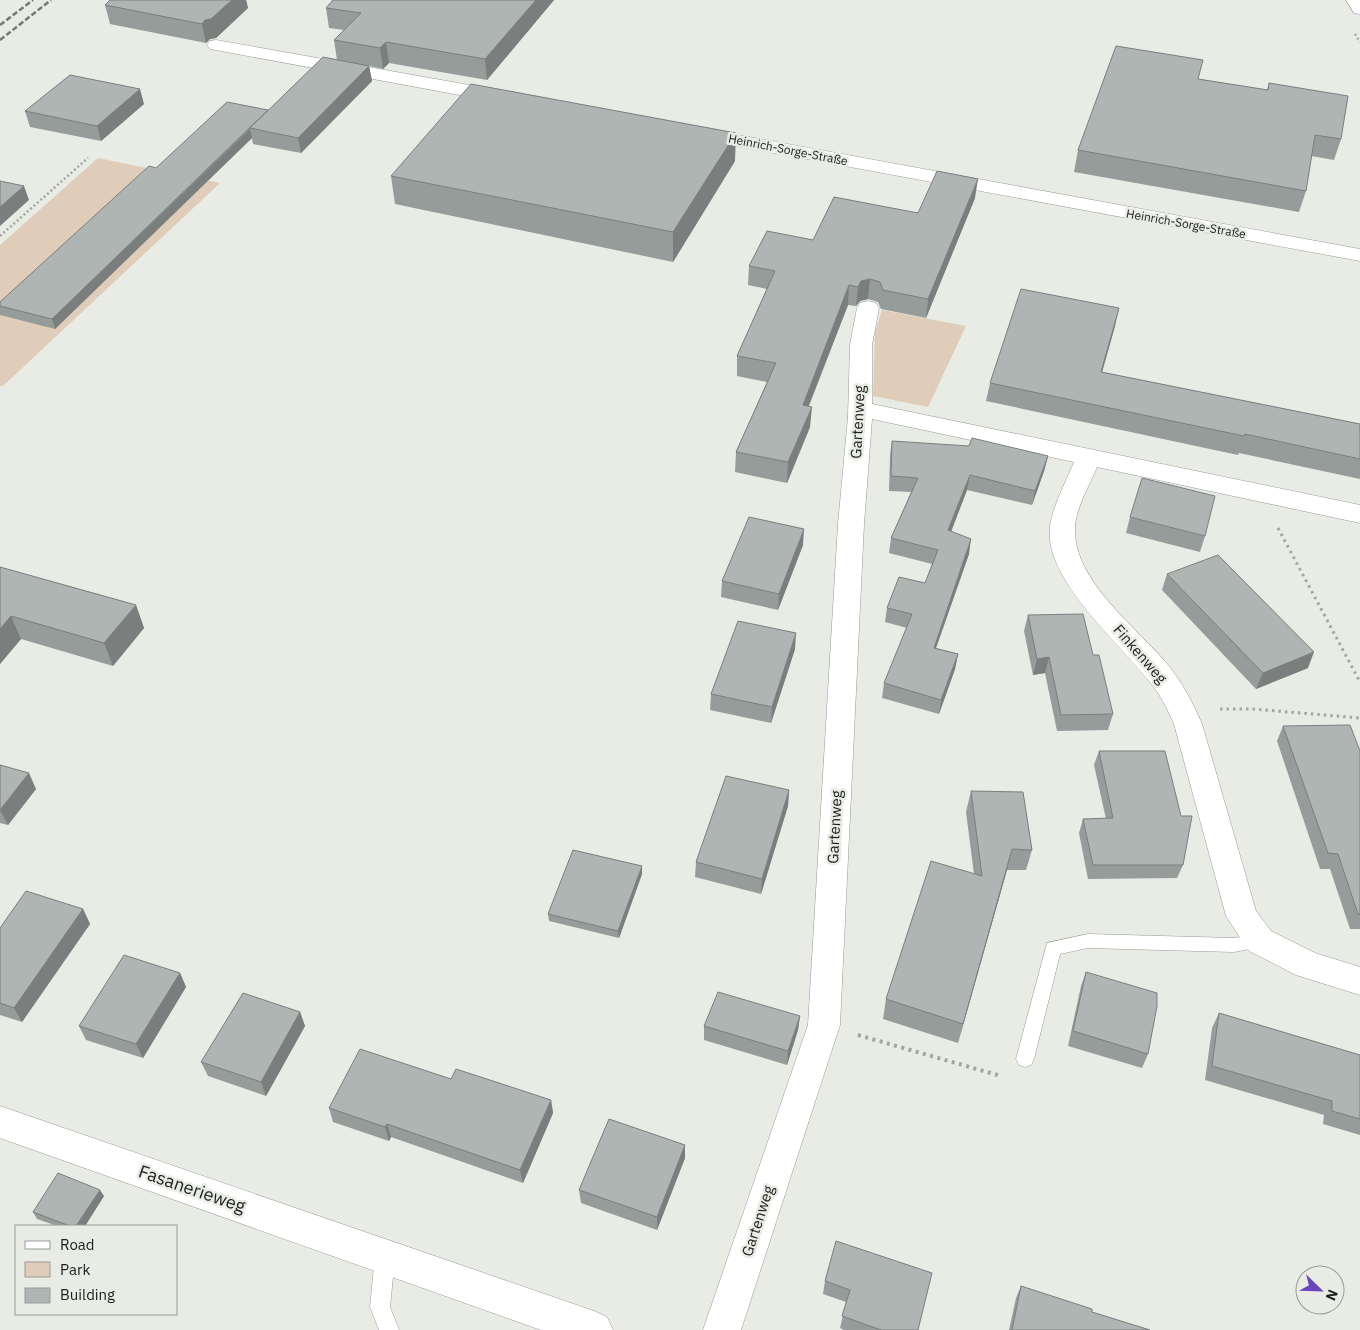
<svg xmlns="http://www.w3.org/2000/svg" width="1360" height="1330" viewBox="0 0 1360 1330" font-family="'IBM Plex Sans',sans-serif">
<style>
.green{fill:#dfcdb9}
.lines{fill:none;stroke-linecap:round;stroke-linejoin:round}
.lane-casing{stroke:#979b95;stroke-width:1}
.street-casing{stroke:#979b95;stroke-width:1}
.secondary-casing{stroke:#979b95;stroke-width:1}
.path-far2{stroke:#a3a6a0;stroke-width:2.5;stroke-dasharray:2 2.5;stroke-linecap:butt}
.path-far1{stroke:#a3a6a0;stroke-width:3;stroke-dasharray:2.5 4;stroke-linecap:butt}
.path{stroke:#a3a6a0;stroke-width:4;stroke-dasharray:3 4.5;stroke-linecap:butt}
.lane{fill:#fff;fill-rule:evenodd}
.street{fill:#fff;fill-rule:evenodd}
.secondary{fill:#fff;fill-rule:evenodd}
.rail{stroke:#757873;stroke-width:2.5;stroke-dasharray:5.5 2.5;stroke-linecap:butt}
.wall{fill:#969c99}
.shaded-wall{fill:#7a7f7d}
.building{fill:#aeb5b2;stroke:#7a7f7d}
.labels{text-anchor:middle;stroke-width:5;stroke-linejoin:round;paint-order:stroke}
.far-street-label{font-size:12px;fill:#20221f;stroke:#e8ece5}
.street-label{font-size:15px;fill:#20221f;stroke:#e8ece5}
.near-street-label{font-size:18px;fill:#20221f;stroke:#e8ece5}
</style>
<rect width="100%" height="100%" fill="#e8ece5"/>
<g class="green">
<polygon points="98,158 220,183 3,386 0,386 0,245"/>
<polygon points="882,310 966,326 928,407 873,396 875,332"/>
</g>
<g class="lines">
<defs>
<g id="lane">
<polygon points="1088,934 1234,938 1260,934 1266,936 1269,941 1266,946 1234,952 1088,948 1060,954 1034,1059 1031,1065 1025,1067 1019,1065 1016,1059 1047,943"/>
<polygon points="385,1246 392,1249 395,1256 390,1307 399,1330 379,1330 370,1307 375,1256 378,1249"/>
</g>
<g id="street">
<polygon points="216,40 503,91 510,93 512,97 510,101 503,103 210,49 207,45 210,41"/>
<polygon points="700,128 1360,249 1360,261 693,138 690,134 693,130"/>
<path d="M868 301 876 303 879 308 872 345V404L1360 505V523L1097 467C1090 484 1075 510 1075 528 1073 581 1137 627 1168 665 1182 682 1193 703 1202 724L1256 911 1271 931 1315 953 1360 967V995L1296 975 1249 951 1226 916 1174 724C1167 708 1160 694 1149 681 1120 643 1043 579 1050 526 1053 505 1066 482 1074 462L872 419 864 524 840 1025 741 1330H703L808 1025 838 524 848 417 850 345 857 308 860 303Z"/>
<polygon points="0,1106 594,1311 607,1317 613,1330 541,1330 0,1138"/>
</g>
<polygon id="secondary" points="1346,0 1360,0 1360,14 1354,13"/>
</defs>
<use href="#lane" class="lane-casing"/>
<use href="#street" class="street-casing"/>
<use href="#secondary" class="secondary-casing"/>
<g class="path-far2">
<polyline points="1355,34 1360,42"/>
<polyline points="0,236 88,158"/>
</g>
<g class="path-far1">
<polyline points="1278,528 1360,682"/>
<polyline points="1220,709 1253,709 1360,718"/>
</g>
<polyline class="path" points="858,1035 1001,1076"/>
<use href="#lane" class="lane"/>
<use href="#street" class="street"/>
<use href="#secondary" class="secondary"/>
<g class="rail">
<polyline points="0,25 33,0"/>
<polyline points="0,40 51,0"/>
</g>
</g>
<g class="wall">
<polygon points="110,0 246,0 248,8 216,38 210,39 206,43 110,24 105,5"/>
<polygon points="333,0 554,0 487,80 389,63 383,69 369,66 372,81 301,153 253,144 252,138 55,329 0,315 0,302 156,168 268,110 337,60 334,40 344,30 329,28 326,8"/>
<polygon points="1198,79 1267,90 1269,83 1341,139 1334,160 1311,156 1306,191 1299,212 1074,172 1078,150"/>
<polygon points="144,104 101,141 30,127 25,111"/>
<polygon points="735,161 673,262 395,204 391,176"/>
<polygon points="975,198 926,318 881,309 878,302 868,299 860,301 856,306 848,305 809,406 810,427 787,483 735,472 736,452 767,382 737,376 737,356 767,289 748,285 749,266 813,240"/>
<polygon points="1115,326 1102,372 1360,424 1360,479 1239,453 1238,455 986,401 990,383"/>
<polygon points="892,441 1048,456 1044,471 1032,505 967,490 951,531 969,554 936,648 958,654 955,669 939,714 882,698 884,683 907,628 885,622 887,608 925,583 932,564 889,553 891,538 911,492 889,491 890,455"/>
<polygon points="1130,517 1205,536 1200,552 1126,533"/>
<polygon points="803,545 778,610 721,597 722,581"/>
<polygon points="0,567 136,605 144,628 113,666 21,639 0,664"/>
<polygon points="1167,574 1308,668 1256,689 1162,590"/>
<polygon points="1028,615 1093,655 1113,714 1108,730 1057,731 1045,673 1033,675 1024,631"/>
<polygon points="795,649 771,723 710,710 711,694"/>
<polygon points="1283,726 1360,751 1360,929 1350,929 1330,869 1320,869 1277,741"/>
<polygon points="1099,751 1183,865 1177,878 1088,879 1079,833 1083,819 1106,819 1094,765"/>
<polygon points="0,765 36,789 8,825 0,823"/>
<polygon points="789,790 788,806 761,894 695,877 696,862"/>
<polygon points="971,791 1032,850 1026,870 1007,870 958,1043 883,1019 886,999 974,874 966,812"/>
<polygon points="642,874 619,938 549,921 548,914"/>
<polygon points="83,909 90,924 22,1022 0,1015 0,928"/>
<polygon points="1086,972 1148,1054 1142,1068 1068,1046 1081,986"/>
<polygon points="180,973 186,987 143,1058 86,1040 79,1026"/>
<polygon points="300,1012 305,1026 266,1096 208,1076 201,1062"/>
<polygon points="1219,1013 1360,1055 1360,1135 1323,1124 1324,1115 1205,1080 1212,1028"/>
<polygon points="800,1016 798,1030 787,1065 704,1040 704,1026"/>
<polygon points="451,1079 551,1100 553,1113 523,1183 391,1137 389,1141 333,1122 329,1108"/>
<polygon points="685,1145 685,1158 657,1230 581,1203 579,1190"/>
<polygon points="104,1196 85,1226 57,1226 37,1219 33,1212"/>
<polygon points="836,1241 918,1330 844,1330 840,1328 846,1302 823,1294 825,1281"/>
<polygon points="1021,1286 1092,1312 1150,1330 1009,1330 1016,1298"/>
</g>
<g class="shaded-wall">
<polygon points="232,0 246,0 248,8 216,38 210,39 206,43 202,24 205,20"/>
<polygon points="536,0 554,0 487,80 485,59"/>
<polygon points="386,42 389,63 383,69 380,48"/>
<polygon points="369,66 372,81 301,153 298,138"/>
<polygon points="140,89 144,104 101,141 97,126"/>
<polygon points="250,129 252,138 55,329 52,319"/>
<polygon points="736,133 735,161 673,262 673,232"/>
<polygon points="978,179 975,198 926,318 928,299"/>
<polygon points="24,186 29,200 0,226 0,207"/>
<polygon points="870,279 868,299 860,301 856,306 858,287 861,281"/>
<polygon points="849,285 848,305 801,425 803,405"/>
<polygon points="1119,308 1115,326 1097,390 1101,372"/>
<polygon points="812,407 810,427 787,483 788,462"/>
<polygon points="1048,456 1044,471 1032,505 1035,491"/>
<polygon points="970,475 967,490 946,545 948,530"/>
<polygon points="804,529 803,545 778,610 779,594"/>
<polygon points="971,539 969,554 931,662 934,648"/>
<polygon points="136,605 144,628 113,666 104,643"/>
<polygon points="11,616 21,639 0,664 0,629"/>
<polygon points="796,633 795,649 771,723 772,707"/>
<polygon points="1314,652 1308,668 1256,689 1263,673"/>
<polygon points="958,654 955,669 939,714 941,700"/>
<polygon points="1049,657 1045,673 1033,675 1037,659"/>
<polygon points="29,773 36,789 8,825 0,810"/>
<polygon points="789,790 788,806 761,894 762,879"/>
<polygon points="1012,849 1007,870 958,1043 963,1024"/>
<polygon points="642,866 642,874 619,938 618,931"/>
<polygon points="83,909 90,924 22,1022 14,1008"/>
<polygon points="180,973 186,987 143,1058 136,1044"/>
<polygon points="300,1012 305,1026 266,1096 261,1082"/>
<polygon points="800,1016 798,1030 787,1065 788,1051"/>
<polygon points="551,1100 553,1113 523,1183 520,1170"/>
<polygon points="387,1124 391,1137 389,1141 385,1127"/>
<polygon points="685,1145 685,1158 657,1230 657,1217"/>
<polygon points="100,1190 104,1196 85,1226 76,1226"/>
</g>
<g class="building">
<polygon points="110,0 232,0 211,19 205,20 202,24 105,5"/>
<polygon points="333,0 536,0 485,59 386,42 380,48 334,40 361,13 326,8"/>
<polygon points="1116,46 1203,60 1198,79 1268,90 1269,83 1348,96 1341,139 1315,135 1306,191 1078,150"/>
<polygon points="323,57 369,66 298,138 250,128"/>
<polygon points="70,75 140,89 97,126 25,111"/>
<polygon points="471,84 736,133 673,232 391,176"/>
<polygon points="227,102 268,110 52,319 0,306 0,302 149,166 156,168"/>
<polygon points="937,171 978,179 928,299 883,290 880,282 870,279 861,281 858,287 849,285 803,405 812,407 788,462 736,452 776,363 737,356 775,271 749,266 767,231 813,240 834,197 918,213"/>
<polygon points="0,181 24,186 0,207"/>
<polygon points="1021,289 1119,308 1101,372 1360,424 1360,459 1245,434 1244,436 990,383"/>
<polygon points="972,438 1048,456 1035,491 970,475 948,530 971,539 934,648 958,654 941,700 884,683 912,614 887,608 899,577 925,583 938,550 891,538 918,478 891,476 892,441 969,446"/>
<polygon points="1142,478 1215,496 1205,536 1130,517"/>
<polygon points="749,517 804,529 779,594 722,581"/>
<polygon points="1218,555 1314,652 1263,673 1167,574"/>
<polygon points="0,567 136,605 104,643 11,616 0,629"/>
<polygon points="1083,614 1093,655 1099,655 1113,714 1061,715 1049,657 1037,659 1028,615"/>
<polygon points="738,621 796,633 772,707 711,694"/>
<polygon points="1350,725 1360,751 1360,914 1358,914 1338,854 1328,853 1283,726"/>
<polygon points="1099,751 1165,751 1181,816 1192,816 1183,865 1093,865 1083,819 1113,818"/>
<polygon points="0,765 29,773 0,810"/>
<polygon points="726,776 789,790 762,879 696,862"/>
<polygon points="971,791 1023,792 1032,850 1012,849 963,1024 886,999 931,861 982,876"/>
<polygon points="573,850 642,866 618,931 548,914"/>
<polygon points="26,891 83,909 14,1008 0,1003 0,928"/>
<polygon points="124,955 180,973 136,1044 79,1026"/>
<polygon points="1086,972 1157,993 1157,1006 1148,1054 1073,1031"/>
<polygon points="718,992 800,1016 788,1051 704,1026"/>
<polygon points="243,993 300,1012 261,1082 201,1062"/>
<polygon points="1219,1013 1360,1055 1360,1119 1332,1111 1332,1101 1212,1066"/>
<polygon points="360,1049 451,1079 456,1069 551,1100 520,1170 387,1124 385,1127 329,1108"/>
<polygon points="609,1119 685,1145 657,1217 579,1190"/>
<polygon points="58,1173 100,1190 76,1226 70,1226 33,1212"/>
<polygon points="836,1241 932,1273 918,1330 881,1330 842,1316 850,1290 825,1281"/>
<polygon points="1021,1286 1092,1309 1092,1312 1150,1330 1012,1330"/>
</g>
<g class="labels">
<g class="far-street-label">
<text transform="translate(788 150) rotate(11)" y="4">Heinrich-Sorge-Straße</text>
<text transform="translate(1186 224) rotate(10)" y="4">Heinrich-Sorge-Straße</text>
</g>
<g class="street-label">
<text transform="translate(858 422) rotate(-87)" y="5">Gartenweg</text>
<text transform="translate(1140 654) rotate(49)" y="5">Finkenweg</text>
<text transform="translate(835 827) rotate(-87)" y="5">Gartenweg</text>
<text transform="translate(758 1221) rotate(-72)" y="5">Gartenweg</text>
</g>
<g class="near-street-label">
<text transform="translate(192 1189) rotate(19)" y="6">Fasanerieweg</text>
</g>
</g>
<rect x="15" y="1225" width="162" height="90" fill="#e8ece5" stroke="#989b96"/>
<rect x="25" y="1241" width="25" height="8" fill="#ffffff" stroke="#989b96"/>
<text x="60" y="1250" font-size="15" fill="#20221f">Road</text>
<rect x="25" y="1262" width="25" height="15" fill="#dfcdb9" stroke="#989b96"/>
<text x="60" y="1275" font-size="15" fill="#20221f">Park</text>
<rect x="25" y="1288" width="25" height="15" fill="#aeb5b2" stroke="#989b96"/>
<text x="60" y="1300" font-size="15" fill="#20221f">Building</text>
<g transform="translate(1320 1290) rotate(113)"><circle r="24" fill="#e8ece5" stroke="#989b96"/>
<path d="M0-4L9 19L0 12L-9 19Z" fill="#6945be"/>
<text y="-8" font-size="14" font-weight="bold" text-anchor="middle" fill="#20221f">N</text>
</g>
</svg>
